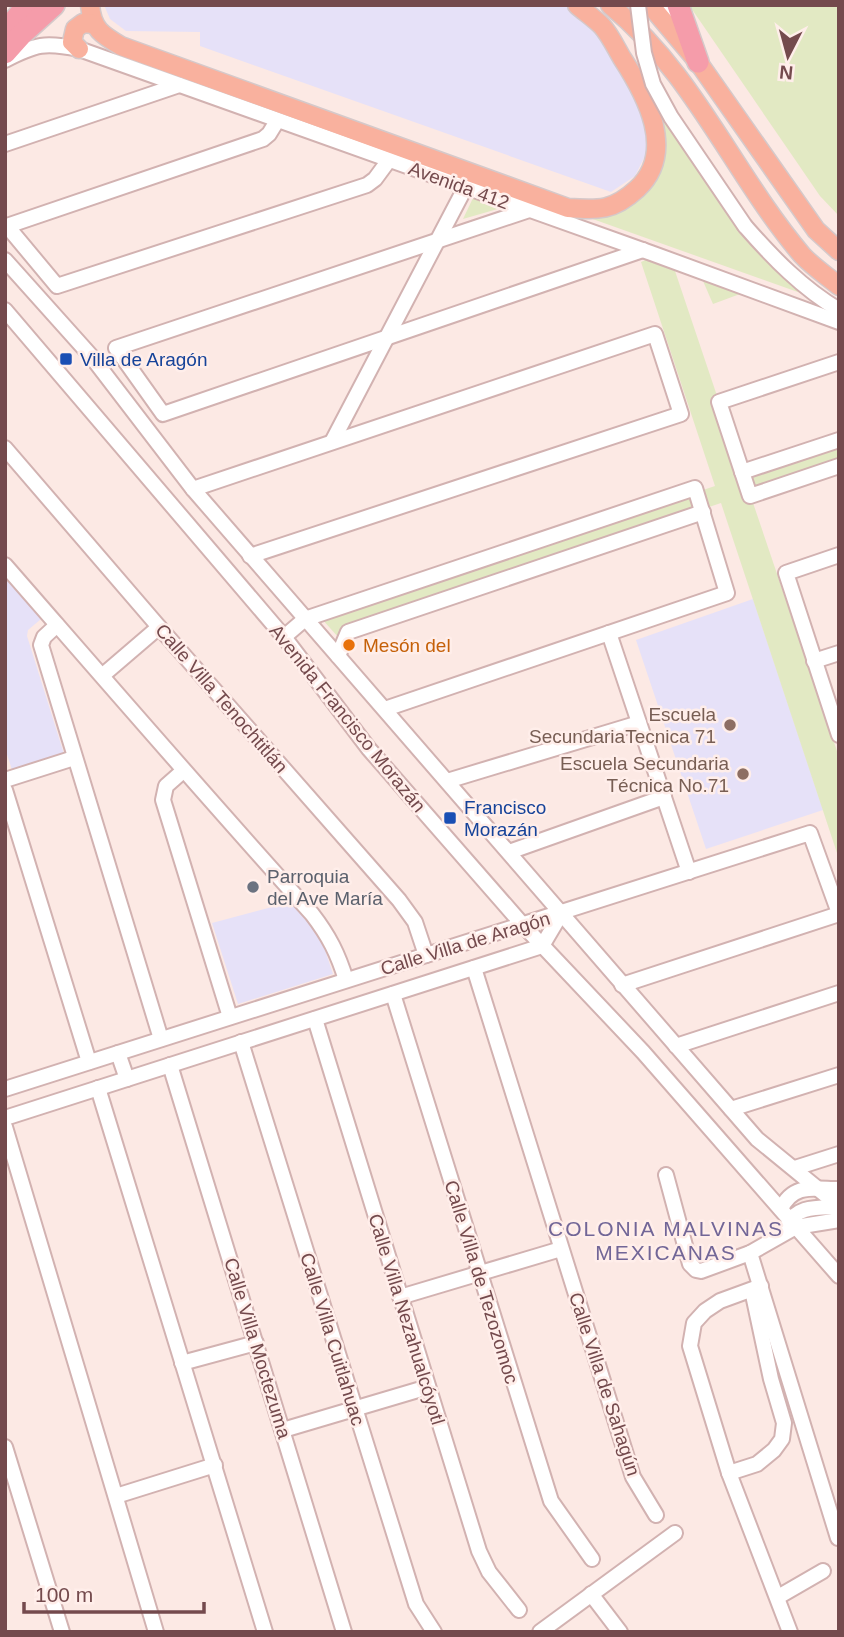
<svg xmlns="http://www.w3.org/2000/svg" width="844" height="1637" viewBox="0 0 844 1637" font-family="Helvetica,sans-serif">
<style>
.education{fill:#e6e1f8}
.green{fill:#e2e9c3}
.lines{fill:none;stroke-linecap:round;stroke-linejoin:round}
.minor-casing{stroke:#d2b2b1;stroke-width:18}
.major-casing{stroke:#d5c9ca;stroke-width:21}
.highway-casing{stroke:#d5c9ca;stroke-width:24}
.minor{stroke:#fff;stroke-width:14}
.major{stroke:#f9b19e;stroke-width:18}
.highway{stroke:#f59caa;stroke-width:21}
.minor-bridge-casing{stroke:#d2b2b1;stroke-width:18;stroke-linecap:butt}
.minor-bridge{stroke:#fff;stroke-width:14}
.transit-dot{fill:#1a4fb4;stroke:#ffeeea;stroke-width:2.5}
.food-dot{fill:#e8710a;stroke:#ffeeea;stroke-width:2.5}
.education-dot{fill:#8d6e63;stroke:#ffeeea;stroke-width:2.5}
.worship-dot{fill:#6b7280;stroke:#ffeeea;stroke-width:2.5}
.labels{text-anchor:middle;stroke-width:5;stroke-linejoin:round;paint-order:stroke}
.street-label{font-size:19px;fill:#744a4d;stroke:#ffeeea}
.transit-label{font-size:19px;fill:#164399;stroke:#ffeeea;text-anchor:start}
.food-label{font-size:19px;fill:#c56008;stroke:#ffeeea;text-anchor:start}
.education-label{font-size:19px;fill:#785e54;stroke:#ffeeea;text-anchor:end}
.worship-label{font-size:19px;fill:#5b616d;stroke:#ffeeea;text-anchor:start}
.neighbourhood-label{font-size:21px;letter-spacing:2px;fill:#726697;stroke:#ffeeea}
</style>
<rect width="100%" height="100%" fill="#fce9e4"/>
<g class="education">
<polygon points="104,5 569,5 593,28 618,65 647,120 649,139 646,154 635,176 611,192 200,46 200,32 126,31 110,19"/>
<polygon points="5,578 41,619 28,630 27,636 64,754 12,770 5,748"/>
<polygon points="753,599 823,810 706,849 636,640"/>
<polygon points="291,902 321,938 333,974 238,1004 212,923"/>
</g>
<g class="green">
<polygon points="689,5 839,5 839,216 820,196"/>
<polygon points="662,118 740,229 809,296 587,217 614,210 663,150"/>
<polygon points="473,198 501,208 463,219"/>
<polygon points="648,259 675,271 744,476 839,445 839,464 750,494 839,757 839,859 721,503 347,628 339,638 321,618 715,486 641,262"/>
<polygon points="703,281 740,294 713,304"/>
</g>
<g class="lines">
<defs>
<g id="minor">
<polyline points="665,5 677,31"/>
<path d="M5 60C36 44 45 42 79 49L651 253 839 322"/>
<polyline points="277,121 269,134 263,139 7,226 57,286 367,185 375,179 389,160"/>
<polyline points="5,144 179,85"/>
<polyline points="529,210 116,348 163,414 643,250"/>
<path d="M745 226C773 258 802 288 839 310"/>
<polyline points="5,260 91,356 193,489 757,1139 839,1206"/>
<polyline points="5,310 284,637 369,749 522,924 643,1052 839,1276"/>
<polyline points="839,362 719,402 750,496 839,466"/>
<polyline points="332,442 465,188"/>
<polyline points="5,448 159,627 399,900 415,922 426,955"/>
<polyline points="742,472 839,440"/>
<polyline points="193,489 655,334 681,414 250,556"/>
<polyline points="839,555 786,573 839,735"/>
<path d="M5 565C107 682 208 799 312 914 329 936 338 954 346 980"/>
<polyline points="57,625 44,637 41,645 161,1039"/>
<polyline points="609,633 689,872"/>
<polyline points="284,637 305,619 695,488 727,593 385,709"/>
<polyline points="338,656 348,632 703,512"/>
<polyline points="814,661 839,653"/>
<polyline points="103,675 159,627"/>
<polyline points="183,771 166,786 163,800 230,1017"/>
<polyline points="5,780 74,758"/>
<polyline points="447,781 639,723"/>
<polyline points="5,790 89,1062"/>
<polyline points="509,852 664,797"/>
<polyline points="474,968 633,1477 656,1515"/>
<polyline points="622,985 839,914"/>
<polyline points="393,994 551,1501 592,1559"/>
<polyline points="315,1019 479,1551 489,1572 519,1610"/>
<polyline points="241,1042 416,1604 434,1632"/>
<polyline points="676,1046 839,993"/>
<polyline points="118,1053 127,1079"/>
<polyline points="170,1065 344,1632"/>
<polyline points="98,1088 265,1632"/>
<polyline points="5,1089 810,833 839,913"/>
<polyline points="731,1109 839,1075"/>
<polyline points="5,1118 542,946 561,914"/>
<polyline points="5,1127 156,1632"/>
<polyline points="795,1168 839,1154"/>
<polyline points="666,1175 690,1264 696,1270 701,1271 750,1253 796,1227 839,1220"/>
<path d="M781 1209C793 1183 814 1189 839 1189"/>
<path d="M787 1226C796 1205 818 1208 839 1207"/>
<polyline points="750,1253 838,1538"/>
<polyline points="761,1286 720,1301 705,1311 694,1323 690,1346 729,1473 790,1632"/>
<polyline points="400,1297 561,1249"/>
<polyline points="182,1363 256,1343"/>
<polyline points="283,1430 428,1387"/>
<polyline points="5,1447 62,1632"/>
<polyline points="729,1473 757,1464 774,1450 782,1439 784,1423 771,1379 752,1290"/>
<polyline points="116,1496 215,1465"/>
<polyline points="591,1594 620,1632"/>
<polyline points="778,1597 823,1571"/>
<polyline points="540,1632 675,1533"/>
</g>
<g id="major">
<path d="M90 5C92 29 102 35 121 46L568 208C599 210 613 211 637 189 677 152 646 95 622 58 616 48 610 35 602 26 595 19 585 12 577 5"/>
<path d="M610 5C694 73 734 175 802 255 813 267 827 276 839 286"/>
<polyline points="650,5 698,62 816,230 839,251"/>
<polyline points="79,49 72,42 75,29 83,23 93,24"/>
</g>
<g id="highway">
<polyline points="678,5 698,62"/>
<polyline points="5,32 27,5"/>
<polyline points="5,53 22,34 54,5"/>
</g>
</defs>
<use href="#minor" class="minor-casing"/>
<use href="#major" class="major-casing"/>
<use href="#highway" class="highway-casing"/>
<use href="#minor" class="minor"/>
<use href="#major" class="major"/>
<use href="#highway" class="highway"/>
<defs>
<polyline id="minor-bridge" points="638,5 644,53 653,84 671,117 745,226"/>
</defs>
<use href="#minor-bridge" class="minor-bridge-casing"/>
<use href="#minor-bridge" class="minor-bridge"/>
</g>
<g class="transit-dot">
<rect x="59" y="352" width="14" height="14" rx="3.5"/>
<rect x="443" y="811" width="14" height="14" rx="3.5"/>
</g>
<circle class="food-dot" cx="349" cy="645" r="7"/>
<g class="education-dot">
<circle cx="730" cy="725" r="7"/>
<circle cx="743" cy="774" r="7"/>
</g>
<circle class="worship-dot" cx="253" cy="887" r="7"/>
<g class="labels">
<g class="street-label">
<text transform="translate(459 185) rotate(20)" y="7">Avenida 412</text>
<text transform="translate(222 698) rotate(49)" y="7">Calle Villa Tenochtitlán</text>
<text transform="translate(348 718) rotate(51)" y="7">Avenida Francisco Morazán</text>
<text transform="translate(465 943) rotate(-17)" y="7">Calle Villa de Aragón</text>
<text transform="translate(482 1282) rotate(73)" y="7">Calle Villa de Tezozomoc</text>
<text transform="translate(407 1319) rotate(73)" y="7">Calle Villa Nezahualcóyotl</text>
<text transform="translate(333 1339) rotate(73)" y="7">Calle Villa Cuitlahuac</text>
<text transform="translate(258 1348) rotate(73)" y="7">Calle Villa Moctezuma</text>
<text transform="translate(605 1384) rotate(72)" y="7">Calle Villa de Sahagún</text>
</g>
<g class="transit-label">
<text x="80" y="366">Villa de Aragón</text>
<text x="464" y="814">Francisco<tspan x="464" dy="22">Morazán</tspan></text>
</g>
<g class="food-label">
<text x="363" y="652">Mesón del</text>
</g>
<g class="education-label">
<text x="716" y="721">Escuela<tspan x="716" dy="22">SecundariaTecnica 71</tspan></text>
<text x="729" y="770">Escuela Secundaria<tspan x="729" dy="22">Técnica No.71</tspan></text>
</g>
<g class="worship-label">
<text x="267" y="883">Parroquia<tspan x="267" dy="22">del Ave María</tspan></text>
</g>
<g class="neighbourhood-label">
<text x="666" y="1236">COLONIA MALVINAS<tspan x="666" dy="24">MEXICANAS</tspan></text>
</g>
</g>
<rect width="844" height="1637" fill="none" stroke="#744a4d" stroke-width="14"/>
<g transform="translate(788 56) rotate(186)" stroke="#ffeeea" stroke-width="5" paint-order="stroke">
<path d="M0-5L12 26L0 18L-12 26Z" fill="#744a4d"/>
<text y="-10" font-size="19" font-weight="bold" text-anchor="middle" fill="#744a4d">N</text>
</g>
<path d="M24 1602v10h180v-10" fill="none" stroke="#744a4d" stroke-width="3.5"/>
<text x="35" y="1602" font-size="21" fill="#744a4d" stroke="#ffeeea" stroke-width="5" paint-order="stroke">100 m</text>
</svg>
